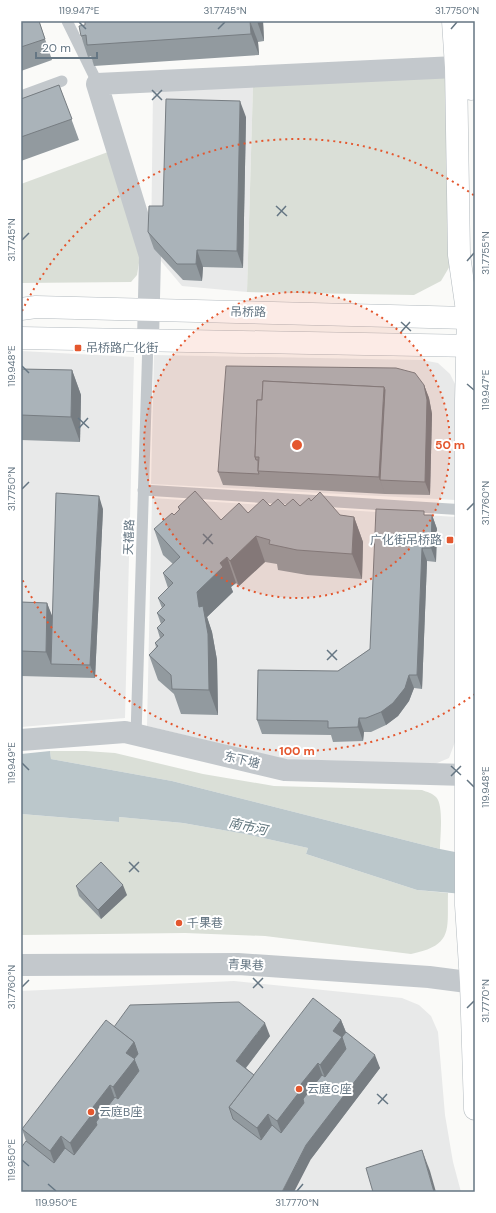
<svg xmlns="http://www.w3.org/2000/svg" width="496" height="1213" viewBox="0 0 496 1213" font-family="'DM Sans','Noto Sans SC',sans-serif">
<style>
.built{fill:#e8e9e9}
.green{fill:#dadfd7}
.water{fill:#bbc7cb}
.lines{fill:none;stroke-linecap:round;stroke-linejoin:round}
.secondary-casing{stroke:#b3babf;stroke-width:23}
.service{stroke:#c3c8cc;stroke-width:11}
.minor{stroke:#c3c8cc;stroke-width:22}
.secondary{stroke:#fff;stroke-width:22}
.wall{fill:#929a9f}
.shaded-wall{fill:#777d82}
.building{fill:#aab3b9;stroke:#777d82}
.ticks{fill:none;stroke:#657683;stroke-width:1.5}
.ring{fill:none;stroke:#e4572e;stroke-width:2;stroke-dasharray:2 4}
.poi-dot{fill:#e4572e;stroke:#fff;stroke-width:1.5}
.labels{text-anchor:middle;stroke-width:4;stroke-linejoin:round;paint-order:stroke}
.street-label{font-size:12px;fill:#657683;stroke:#fff}
.poi-label{font-size:12px;fill:#657683;stroke:#fff;text-anchor:start}
.water-label{font-size:13px;font-style:italic;fill:#60757c;stroke:#fff}
.centre{fill:#e4572e;stroke:#fff;stroke-width:2}
.ring-label{font-size:12px;text-anchor:middle;font-weight:bold;fill:#e4572e;stroke:#fff;stroke-width:4;stroke-linejoin:round;paint-order:stroke}
.neatline{fill:none;stroke:#657683;stroke-width:1.5}
.ticks-label{font-size:10px;text-anchor:middle;fill:#657683}
</style>
<rect width="100%" height="100%" fill="#fafaf8"/>
<g class="built">
<polygon points="253,85 247,292 182,286 151,249 153,91"/>
<polygon points="21,351 134,357 125,718 21,727"/>
<polygon points="154,355 422,360 438,363 450,374 457,388 456,500 151,484"/>
<polygon points="152,498 457,517 455,742 449,758 435,764 284,759 147,726"/>
<polygon points="234,981 402,998 419,1005 431,1016 438,1032 445,1115 453,1162 461,1192 21,1192 21,991"/>
</g>
<g class="green">
<polygon points="458,76 454,259 441,281 414,295 247,292 253,85"/>
<polygon points="108,152 140,257 137,275 131,282 21,283 21,184"/>
<path d="M50 751H86L115 753 203 774 274 786 422 790C427 792 432 793 436 797 444 805 440 837 440 849L172 781 51 759Z"/>
<path d="M21 814 118 822 119 817 183 823 245 834 308 848 306 854 417 890 448 893C447 930 454 945 411 954L265 936 185 933 21 935Z"/>
</g>
<polygon class="water" points="50,751 51,759 172,781 440,849 475,856 475,895 417,890 306,854 308,848 245,834 183,823 119,817 119,822 21,814 21,754"/>
<g class="lines">
<defs>
<g id="secondary">
<polyline points="453,21 456,67 459,255 468,318 466,401 466,905 471,982 475,1109"/>
<polyline points="470,21 471,89"/>
<polyline points="21,309 36,307 468,318 475,320"/>
<polyline points="21,338 475,346"/>
</g>
</defs>
<use href="#secondary" class="secondary-casing"/>
<g class="service">
<polyline points="67,21 98,84"/>
<polyline points="21,96 62,81"/>
<polyline points="143,490 466,510"/>
<polyline points="136,735 148,340"/>
</g>
<g class="minor">
<polyline points="148,340 150,256 97,84 456,67"/>
<polyline points="21,740 125,732 285,770 466,775"/>
<polyline points="21,965 238,964 429,977 475,983"/>
</g>
<use href="#secondary" class="secondary"/>
</g>
<g class="wall">
<polygon points="21,21 39,21 52,60 21,71"/>
<polygon points="85,21 263,21 264,41 258,42 259,55 94,66 91,56 88,57 81,36 85,25"/>
<polygon points="59,85 79,140 21,161 21,99"/>
<polygon points="246,117 243,268 203,267 202,281 183,280 154,249 148,232 163,206"/>
<polygon points="21,369 72,370 81,395 80,442 21,440"/>
<polygon points="424,385 429,398 432,414 430,495 385,494 223,485 218,472"/>
<polygon points="311,501 340,515 354,517 363,542 362,579 307,575 278,570 277,564 265,562 239,586 236,583 231,587 233,592 207,617 212,632 217,660 218,715 181,714 174,694 158,680 149,655 156,647 155,643 160,638 157,628 161,624 157,613 162,608 158,598 168,588 163,573 173,564 163,555 154,529 174,515 179,510 178,507 221,520 248,513 270,506 300,506"/>
<polygon points="103,509 95,678 21,676 21,602 47,603 52,617"/>
<polygon points="426,515 432,515 437,529 436,562 427,561 422,689 414,688 409,701 398,716 386,725 371,732 364,732 363,741 333,742 331,735 262,734 257,720 338,671 370,649"/>
<polygon points="76,886 127,895 101,919 79,896"/>
<polygon points="341,1020 346,1032 380,1068 311,1159 21,1192 26,1141 22,1129 114,1027 270,1036 246,1068 254,1075"/>
</g>
<g class="shaded-wall">
<polygon points="250,21 258,42 259,55 251,34"/>
<polygon points="257,21 263,21 264,41"/>
<polygon points="240,101 246,117 243,268 237,251"/>
<polygon points="197,250 203,267 202,281 196,264"/>
<polygon points="72,370 81,395 80,442 71,417"/>
<polygon points="424,385 429,398 432,414 430,495 425,482"/>
<polygon points="384,387 390,403 380,480 385,494 379,477"/>
<polygon points="99,496 103,509 95,678 90,665"/>
<polygon points="432,515 437,529 436,562 431,548"/>
<polygon points="354,517 363,542 362,579 352,554"/>
<polygon points="256,536 265,562 239,586 230,561"/>
<polygon points="422,548 427,561 422,689 417,675"/>
<polygon points="227,557 236,583 231,587 233,592 207,617 212,632 217,660 218,715 209,690 197,592 220,563"/>
<polygon points="47,603 57,628 51,664 46,652"/>
<polygon points="409,675 414,688 409,701 398,716 386,725 381,712"/>
<polygon points="359,718 364,732 363,741 358,727"/>
<polygon points="123,885 127,895 101,919 98,910"/>
<polygon points="341,1020 351,1045 330,1090 320,1065 333,1031"/>
<polygon points="265,1023 270,1036 241,1074 236,1061"/>
<polygon points="134,1042 143,1067 122,1113 113,1087 126,1053"/>
<polygon points="375,1055 380,1068 311,1159 294,1192 282,1192 306,1145"/>
<polygon points="318,1063 327,1088 286,1146 277,1121 297,1089"/>
<polygon points="110,1085 119,1110 79,1168 70,1143 90,1111"/>
<polygon points="268,1114 277,1139 266,1154 257,1128"/>
<polygon points="61,1136 70,1161 59,1176 50,1151"/>
<polygon points="422,1150 430,1171 436,1192 434,1192"/>
</g>
<g class="building">
<polygon points="21,21 39,21 45,39 21,47"/>
<polygon points="85,21 250,21 251,34 87,45 86,35 81,36 79,26 85,25"/>
<polygon points="59,85 72,119 21,137 21,99"/>
<polygon points="166,99 240,101 237,251 197,250 196,264 177,264 148,232 149,206 163,206"/>
<polygon points="226,366 396,368 415,373 424,385 427,400 425,482 380,480 385,390 384,387 263,381 262,400 257,400 255,457 256,460 258,460 258,471 259,474 218,472"/>
<polygon points="21,369 72,370 71,417 21,415"/>
<polygon points="263,381 384,387 379,477 258,471 259,457 255,457 257,400 262,400"/>
<polygon points="195,491 221,520 239,503 248,513 263,499 270,506 278,499 285,506 293,499 300,506 309,498 311,501 320,492 340,515 354,517 352,554 297,550 269,544 270,540 256,536 230,561 227,557 220,563 223,567 197,592 199,607 203,606 208,634 209,690 172,689 171,675 149,655 158,646 155,643 164,635 157,628 165,620 157,613 165,605 158,598 173,583 163,573 180,557 154,529 172,513 174,515 180,509 178,507"/>
<polygon points="56,493 99,496 90,665 51,664"/>
<polygon points="376,509 424,511 424,515 432,515 431,548 422,548 417,675 409,675 405,688 393,703 381,712 366,718 359,718 358,727 328,728 328,721 257,720 258,670 338,671 370,649"/>
<polygon points="21,602 47,603 46,652 21,651"/>
<polygon points="101,862 123,885 98,910 76,886"/>
<polygon points="313,998 341,1020 333,1031 342,1037 320,1065 318,1063 297,1089 300,1091 277,1121 268,1114 257,1128 229,1107"/>
<polygon points="239,1002 265,1023 236,1061 254,1075 229,1107 233,1119 261,1140 272,1125 281,1133 304,1103 303,1099 322,1075 325,1077 346,1049 342,1037 346,1032 375,1055 306,1145 282,1192 21,1192 21,1148 26,1141 54,1163 65,1148 74,1155 97,1125 96,1122 115,1097 118,1099 139,1071 134,1059 138,1054 134,1042 114,1027 130,1005"/>
<polygon points="106,1020 134,1042 126,1053 135,1059 113,1087 110,1085 90,1111 93,1113 70,1143 61,1136 50,1151 22,1129"/>
<polygon points="422,1150 434,1192 373,1192 366,1168"/>
</g>
<path class="ticks" d="M79 22 86 29M218 29 225 22M451 29 457 22M152 90 162 100M152 100 162 90M276 206 287 216M277 216 286 206M22 240 29 233M467 261 474 253M401 322 411 331M401 332 410 322M22 366 29 373M467 384 474 390M78 418 89 428M79 428 88 418M22 489 29 482M467 510 474 503M203 534 213 544M203 544 212 534M327 650 337 660M327 660 337 650M22 763 29 770M451 766 461 775M451 776 461 766M467 780 474 787M129 862 139 872M129 872 139 862M253 978 263 988M22 987 29 980M253 988 263 978M467 1008 474 1001M377 1094 388 1104M378 1104 387 1094M22 1160 29 1166M48 1184 56 1191M297 1191 303 1184"/>
<circle cx="297" cy="445" r="153" fill="#e4572e" fill-opacity=".12"/>
<g class="ring">
<circle cx="297" cy="445" r="153"/>
<path d="M475 694A306 306 0 0 1 22 579M22 311A306 306 0 0 1 475 196"/>
</g>
<g class="poi-dot">
<rect x="74" y="344" width="8" height="8" rx="2"/>
<rect x="446" y="536" width="8" height="8" rx="2"/>
<circle cx="179" cy="923" r="4"/>
<circle cx="299" cy="1089" r="4"/>
<circle cx="91" cy="1112" r="4"/>
</g>
<g class="labels">
<g class="street-label">
<text transform="translate(248 312) rotate(1)" y="4">吊桥路</text>
<text transform="translate(129 537) rotate(-88)" y="4">天禧路</text>
<text transform="translate(242 760) rotate(13)" y="4">东下塘</text>
<text transform="translate(246 965) rotate(2)" y="4">青果巷</text>
</g>
<g class="poi-label">
<text x="86" y="352">吊桥路广化街</text>
<text x="442" y="544" text-anchor="end">广化街吊桥路</text>
<text x="187" y="927">千果巷</text>
<text x="307" y="1093">云庭C座</text>
<text x="99" y="1116">云庭B座</text>
</g>
<g class="water-label">
<text transform="translate(248 826) rotate(12)" y="5">南市河</text>
</g>
</g>
<circle cx="297" cy="445" r="6" class="centre"/>
<g class="ring-label">
<text x="450" y="449">50 m</text>
<text x="297" y="755">100 m</text>
</g>
<rect width="496" height="1213" fill="none" stroke="#ffffff" stroke-width="44"/>
<path d="M36 52v6h61v-6" fill="none" stroke="#657683" stroke-width="2"/>
<text x="42" y="52" font-size="12" fill="#657683" stroke="#ffffff" stroke-width="3" paint-order="stroke">20 m</text>
<rect x="22" y="22" width="452" height="1169" class="neatline"/>
<g class="ticks-label">
<text x="79" y="14">119.947°E</text>
<text x="225" y="14">31.7745°N</text>
<text x="457" y="14">31.7750°N</text>
<text transform="translate(11 240) rotate(-90)" y="4">31.7745°N</text>
<text transform="translate(485 253) rotate(-90)" y="4">31.7755°N</text>
<text transform="translate(11 366) rotate(-90)" y="4">119.948°E</text>
<text transform="translate(485 390) rotate(-90)" y="4">119.947°E</text>
<text transform="translate(11 489) rotate(-90)" y="4">31.7750°N</text>
<text transform="translate(485 503) rotate(-90)" y="4">31.7760°N</text>
<text transform="translate(11 763) rotate(-90)" y="4">119.949°E</text>
<text transform="translate(485 787) rotate(-90)" y="4">119.948°E</text>
<text transform="translate(11 987) rotate(-90)" y="4">31.7760°N</text>
<text transform="translate(485 1001) rotate(-90)" y="4">31.7770°N</text>
<text transform="translate(11 1160) rotate(-90)" y="4">119.950°E</text>
<text x="56" y="1206">119.950°E</text>
<text x="297" y="1206">31.7770°N</text>
</g>
</svg>
